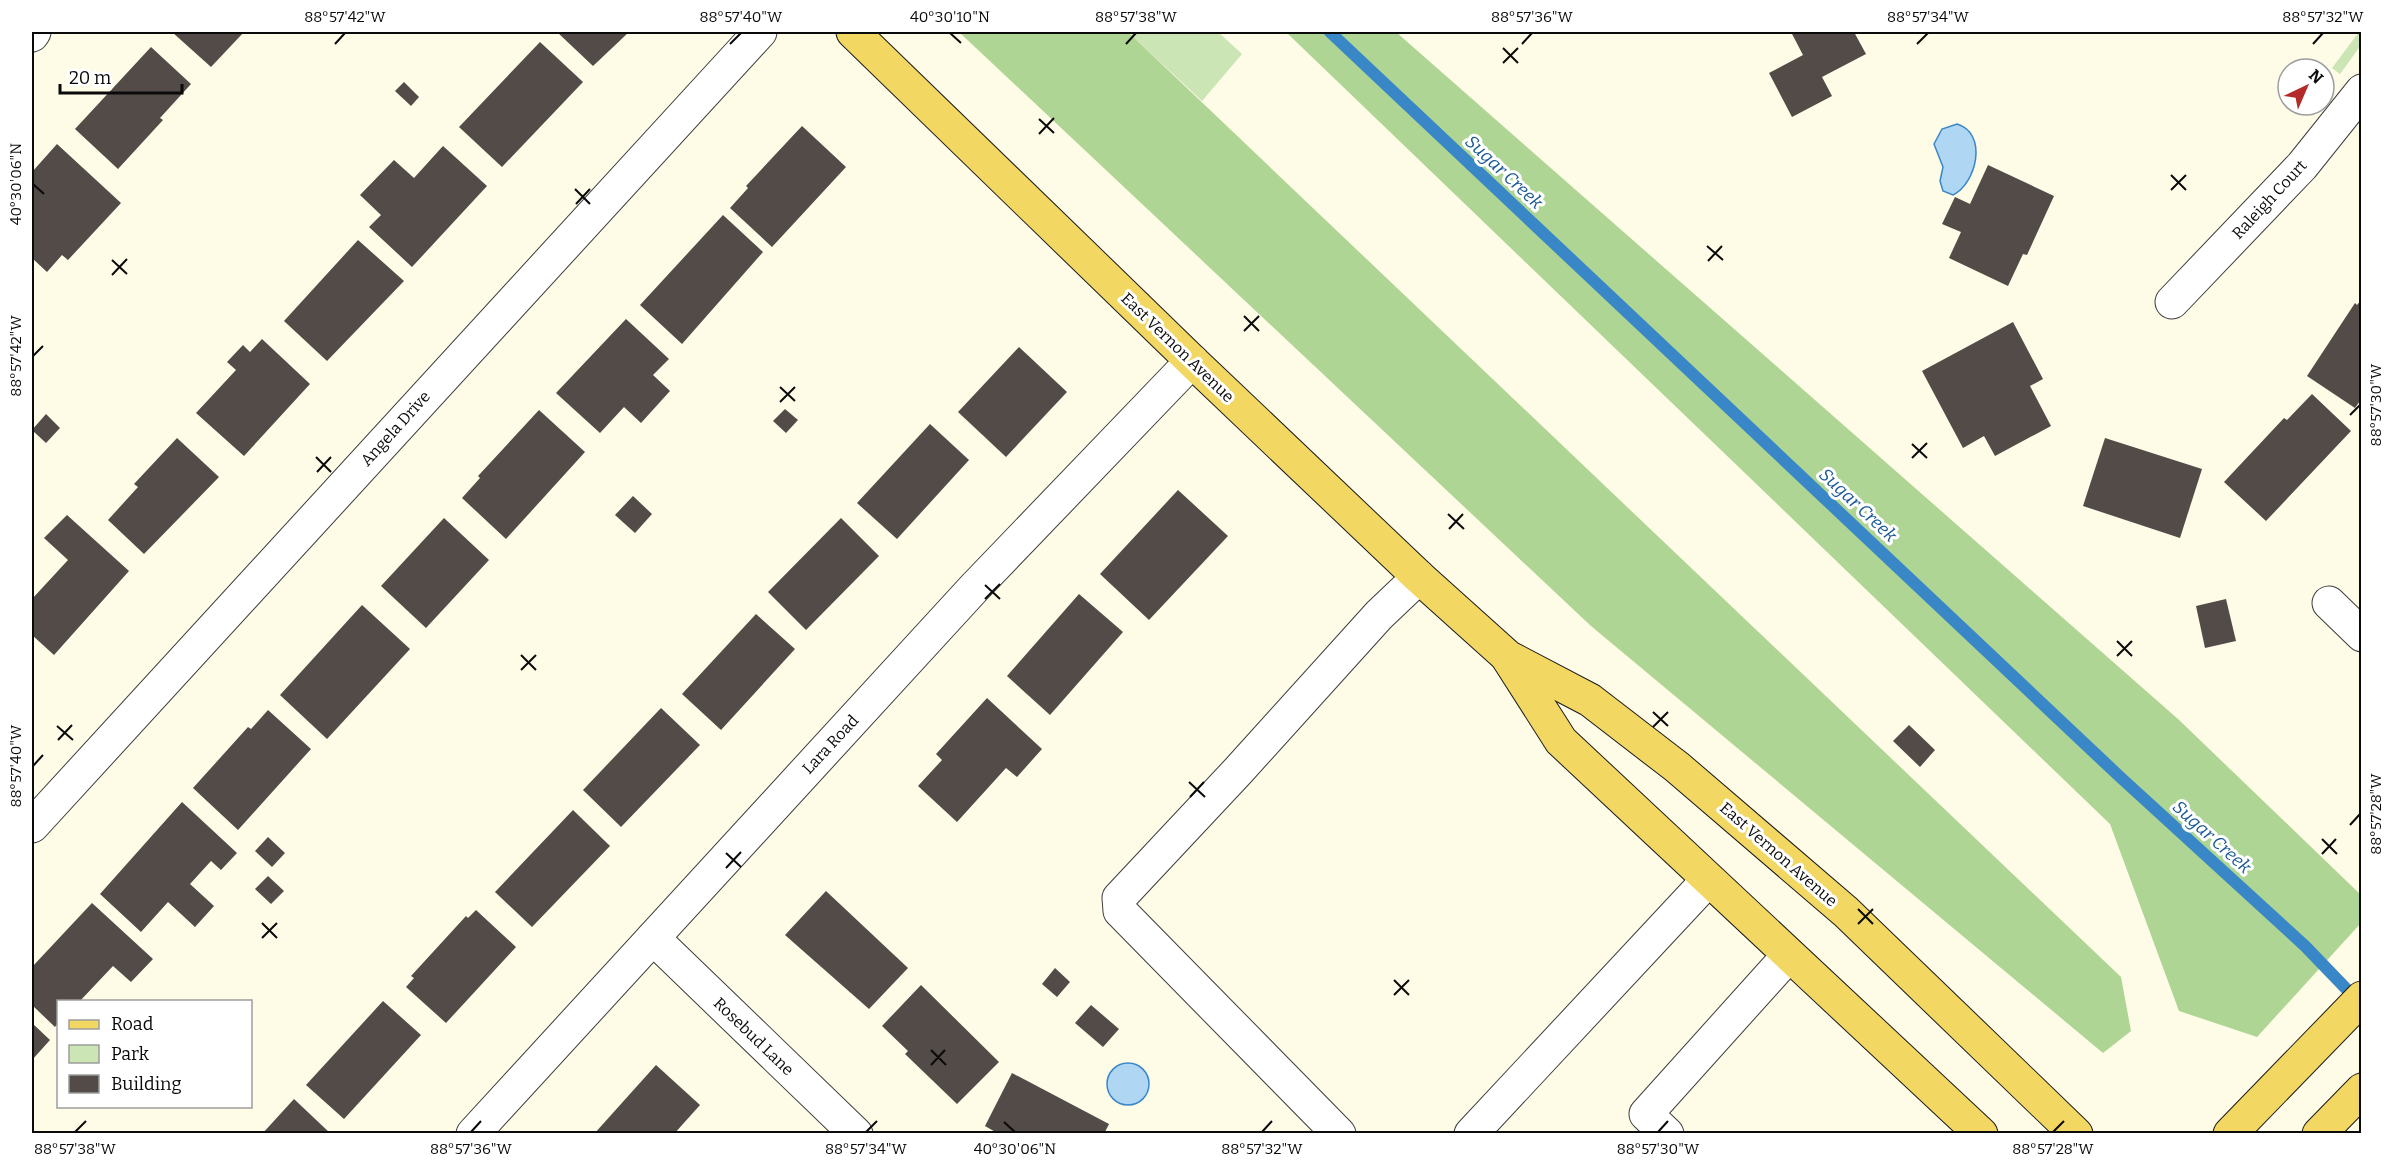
<svg xmlns="http://www.w3.org/2000/svg" width="2393" height="1165" viewBox="0 0 2393 1165" font-family="Bitter,serif">
<style>
.green{fill:#cbe5b4}
.forest{fill:#aed594}
.water{fill:#afd6f3;stroke:#3987c6;stroke-width:1.5}
.lines{fill:none;stroke-linecap:round;stroke-linejoin:round}
.stream{stroke:#3987c6;stroke-width:12}
.building{fill:#524b47}
.minor-casing{stroke:#3d3d3d;stroke-width:35}
.major-casing{stroke:#1b1b1b;stroke-width:35}
.minor{stroke:#fff;stroke-width:33}
.major{stroke:#f2d763;stroke-width:33}
.ticks{fill:none;stroke:#0a0a0a;stroke-width:2}
.labels{text-anchor:middle;stroke-width:6;stroke-linejoin:round;paint-order:stroke}
.street-label{font-size:16px;fill:#0a0a0a;stroke:#fff}
.water-label{font-size:18px;font-style:italic;fill:#1a5994;stroke:#fff}
.neatline{fill:none;stroke:#0a0a0a;stroke-width:2}
.ticks-label{font-size:15px;text-anchor:middle;fill:#0a0a0a}
</style>
<rect width="100%" height="100%" fill="#fefbe7"/>
<g class="green">
<polygon points="1128,32 1218,32 1242,54 1202,101"/>
<polygon points="2359,32 2361,32 2361,45 2340,74 2332,68"/>
</g>
<g class="forest">
<polygon points="959,32 1128,32 2121,977 2131,1031 2103,1053 1591,626"/>
<polygon points="1286,32 1396,32 2178,719 2361,895 2361,923 2257,1037 2179,1011 2110,824"/>
</g>
<g class="water">
<path d="M1957 124C1988 133 1977 183 1953 195L1943 191 1940 181 1943 167 1934 144 1942 129Z"/>
<circle cx="1128" cy="1084" r="21"/>
</g>
<g class="lines">
<polyline class="stream" points="1330,32 2119,776 2305,946 2357,1000"/>
</g>
<g class="building">
<polygon points="172,32 244,32 211,67"/>
<polygon points="557,32 629,32 593,66"/>
<polygon points="1791,32 1854,32 1866,54 1822,77 1832,96 1792,117 1769,73 1803,55"/>
<polygon points="540,42 583,82 502,167 459,127"/>
<polygon points="151,47 191,84 160,118 163,120 118,169 75,129"/>
<polygon points="404,82 419,97 411,106 395,91"/>
<polygon points="802,126 846,167 772,247 730,208 748,188 746,186"/>
<polygon points="57,144 121,203 68,260 62,255 47,272 32,258 32,172"/>
<polygon points="443,146 487,186 412,267 369,227 381,215 360,195 394,160 414,178"/>
<polygon points="1988,165 2054,196 2027,255 2023,254 2008,286 1949,258 1961,232 1942,224 1955,197 1970,204"/>
<polygon points="723,215 763,252 682,344 640,305"/>
<polygon points="358,240 404,281 327,361 284,321"/>
<polygon points="2362,299 2362,398 2355,408 2307,376 2355,303 2357,305"/>
<polygon points="626,319 669,359 653,375 670,391 641,423 624,407 600,433 556,393"/>
<polygon points="2013,322 2043,379 2030,386 2051,426 1995,456 1984,436 1963,448 1922,371"/>
<polygon points="262,339 310,384 244,456 196,413 236,370 227,362 243,345 250,352"/>
<polygon points="1019,347 1067,392 1006,457 958,412"/>
<polygon points="2312,394 2351,431 2266,521 2224,482 2284,418 2287,420"/>
<polygon points="785,409 798,420 786,433 773,421"/>
<polygon points="539,410 585,452 506,539 462,498 480,478 478,476"/>
<polygon points="46,414 60,428 46,443 32,430"/>
<polygon points="930,424 969,460 897,539 857,503"/>
<polygon points="177,438 219,477 144,554 108,520 138,487 134,484"/>
<polygon points="2105,438 2202,469 2180,538 2083,506"/>
<polygon points="1178,490 1228,536 1149,620 1100,574"/>
<polygon points="633,496 652,514 635,533 615,515"/>
<polygon points="67,515 129,571 54,655 32,635 32,599 68,560 44,538"/>
<polygon points="444,518 489,560 426,628 381,586"/>
<polygon points="841,518 879,556 806,630 768,592"/>
<polygon points="1079,594 1123,632 1050,715 1007,676"/>
<polygon points="2226,599 2236,641 2205,648 2196,606"/>
<polygon points="362,605 410,649 327,739 280,695"/>
<polygon points="756,614 795,649 721,730 682,694"/>
<polygon points="987,698 1042,749 1017,777 1006,768 957,822 918,786 942,760 936,754"/>
<polygon points="661,708 700,745 621,827 583,790"/>
<polygon points="268,710 311,749 238,830 193,788 248,727 251,729"/>
<polygon points="1909,725 1935,750 1920,767 1893,741"/>
<polygon points="182,802 237,853 221,870 211,861 190,884 214,906 195,927 168,902 141,932 100,894"/>
<polygon points="573,810 610,846 532,927 495,892"/>
<polygon points="268,837 285,853 272,867 255,851"/>
<polygon points="268,876 284,891 271,904 255,889"/>
<polygon points="826,891 908,968 869,1009 785,935"/>
<polygon points="92,903 153,959 131,982 113,966 79,1002 58,1002 58,1023 55,1027 32,1005 32,967"/>
<polygon points="476,910 516,947 446,1023 406,987 414,978 411,976 466,916 468,918"/>
<polygon points="1055,968 1070,982 1057,997 1042,984"/>
<polygon points="921,985 999,1062 957,1104 905,1054 908,1051 882,1026"/>
<polygon points="383,1001 421,1035 344,1119 306,1085"/>
<polygon points="1091,1005 1119,1029 1103,1047 1075,1023"/>
<polygon points="32,1023 50,1040 32,1060"/>
<polygon points="656,1065 700,1105 674,1134 594,1134"/>
<polygon points="1012,1073 1109,1124 1104,1134 999,1134 985,1126"/>
<polygon points="294,1099 331,1134 262,1134"/>
</g>
<g class="lines">
<defs>
<g id="minor">
<polyline points="32,35 34,32"/>
<polyline points="2172,302 2302,166 2362,91"/>
<polyline points="2329,603 2362,635"/>
<polyline points="32,826 760,32"/>
<polyline points="653,938 856,1134"/>
<polyline points="473,1134 974,588 1192,361"/>
<polyline points="1339,1134 1120,911 1119,898 1238,771 1379,615 1419,577"/>
<polyline points="1471,1134 1708,880"/>
<polyline points="1667,1134 1646,1114 1789,955"/>
</g>
<g id="major">
<polyline points="853,32 1192,361 1419,577 1508,657 1590,700 1677,767 1846,912 2076,1134"/>
<polyline points="1508,658 1561,741 1981,1134"/>
<polyline points="2230,1134 2362,998"/>
<polyline points="2319,1134 2362,1090"/>
</g>
</defs>
<use href="#minor" class="minor-casing"/>
<use href="#major" class="major-casing"/>
<use href="#minor" class="minor"/>
<use href="#major" class="major"/>
</g>
<path class="ticks" d="M950 33 961 43M335 44 345 33M730 44 741 33M1126 44 1136 33M1522 44 1532 33M1917 44 1928 33M2313 44 2323 33M1503 48 1518 63M1503 63 1518 48M1039 119 1054 133M1039 134 1054 118M2171 175 2186 190M33 184 44 194M575 189 590 204M2171 190 2186 175M576 204 590 189M1707 246 1723 260M112 260 127 274M1708 261 1722 246M112 275 127 259M1244 316 1259 331M1244 331 1259 316M33 356 43 346M780 387 795 401M780 402 795 387M2350 415 2360 405M1912 444 1927 458M316 457 331 472M1912 458 1927 443M317 472 331 457M1448 514 1464 529M1449 529 1463 514M985 585 1000 599M985 599 1000 584M2117 641 2132 656M521 655 536 670M2117 656 2132 641M521 670 536 655M1653 712 1668 726M57 726 73 740M1653 727 1668 712M58 740 72 725M33 766 43 755M1189 782 1205 797M1190 797 1204 782M2350 825 2360 814M2322 839 2337 854M726 853 741 867M2322 854 2336 839M726 868 741 852M1858 909 1873 924M262 923 277 938M1858 924 1873 909M262 938 277 923M1394 980 1409 995M1394 995 1409 980M931 1050 946 1065M931 1065 945 1050M1004 1122 1015 1132M75 1132 86 1121M471 1132 481 1121M866 1132 877 1121M1262 1132 1272 1121M1658 1132 1668 1121M2053 1132 2064 1121"/>
<g class="labels">
<g class="street-label">
<text transform="translate(2269 199) rotate(-47)" y="6">Raleigh Court</text>
<text transform="translate(1178 347) rotate(44)" y="6">East Vernon Avenue</text>
<text transform="translate(395 428) rotate(-48)" y="6">Angela Drive</text>
<text transform="translate(830 744) rotate(-47)" y="6">Lara Road</text>
<text transform="translate(1779 854) rotate(41)" y="6">East Vernon Avenue</text>
<text transform="translate(754 1036) rotate(44)" y="6">Rosebud Lane</text>
</g>
<g class="water-label">
<text transform="translate(1504 172) rotate(43)" y="6">Sugar Creek</text>
<text transform="translate(1858 505) rotate(43)" y="6">Sugar Creek</text>
<text transform="translate(2212 837) rotate(42)" y="6">Sugar Creek</text>
</g>
</g>
<rect width="2393" height="1165" fill="none" stroke="#ffffff" stroke-width="66"/>
<rect x="57" y="1000" width="195" height="108" fill="#ffffff" stroke="#9d9d9d" stroke-width="1.5"/>
<rect x="69" y="1020" width="30" height="9" fill="#f2d763" stroke="#9d9d9d" stroke-width="1.5"/>
<text x="111" y="1030" font-size="18" fill="#0a0a0a">Road</text>
<rect x="69" y="1045" width="30" height="18" fill="#cbe5b4" stroke="#9d9d9d" stroke-width="1.5"/>
<text x="111" y="1060" font-size="18" fill="#0a0a0a">Park</text>
<rect x="69" y="1075" width="30" height="18" fill="#524b47" stroke="#9d9d9d" stroke-width="1.5"/>
<text x="111" y="1090" font-size="18" fill="#0a0a0a">Building</text>
<g transform="translate(2306 87) rotate(44)"><circle r="28" fill="#ffffff" stroke="#9d9d9d" stroke-width="1.5"/>
<path d="M0-4.5L10 22L0 15L-10 22Z" fill="#b22a29"/>
<text y="-9" font-size="16" font-weight="bold" text-anchor="middle" fill="#0a0a0a">N</text>
</g>
<path d="M60 84v9h122v-9" fill="none" stroke="#0a0a0a" stroke-width="3"/>
<text x="69" y="84" font-size="18" fill="#0a0a0a" stroke="#ffffff" stroke-width="4.5" paint-order="stroke">20 m</text>
<rect x="33" y="33" width="2327" height="1099" class="neatline"/>
<g class="ticks-label">
<text x="345" y="22">88°57'42"W</text>
<text x="741" y="22">88°57'40"W</text>
<text x="950" y="22">40°30'10"N</text>
<text x="1136" y="22">88°57'38"W</text>
<text x="1532" y="22">88°57'36"W</text>
<text x="1928" y="22">88°57'34"W</text>
<text x="2323" y="22">88°57'32"W</text>
<text transform="translate(16 184) rotate(-90)" y="5">40°30'06"N</text>
<text transform="translate(16 356) rotate(-90)" y="5">88°57'42"W</text>
<text transform="translate(2376 405) rotate(-90)" y="5">88°57'30"W</text>
<text transform="translate(16 766) rotate(-90)" y="5">88°57'40"W</text>
<text transform="translate(2376 814) rotate(-90)" y="5">88°57'28"W</text>
<text x="75" y="1154">88°57'38"W</text>
<text x="471" y="1154">88°57'36"W</text>
<text x="866" y="1154">88°57'34"W</text>
<text x="1015" y="1154">40°30'06"N</text>
<text x="1262" y="1154">88°57'32"W</text>
<text x="1658" y="1154">88°57'30"W</text>
<text x="2053" y="1154">88°57'28"W</text>
</g>
</svg>
